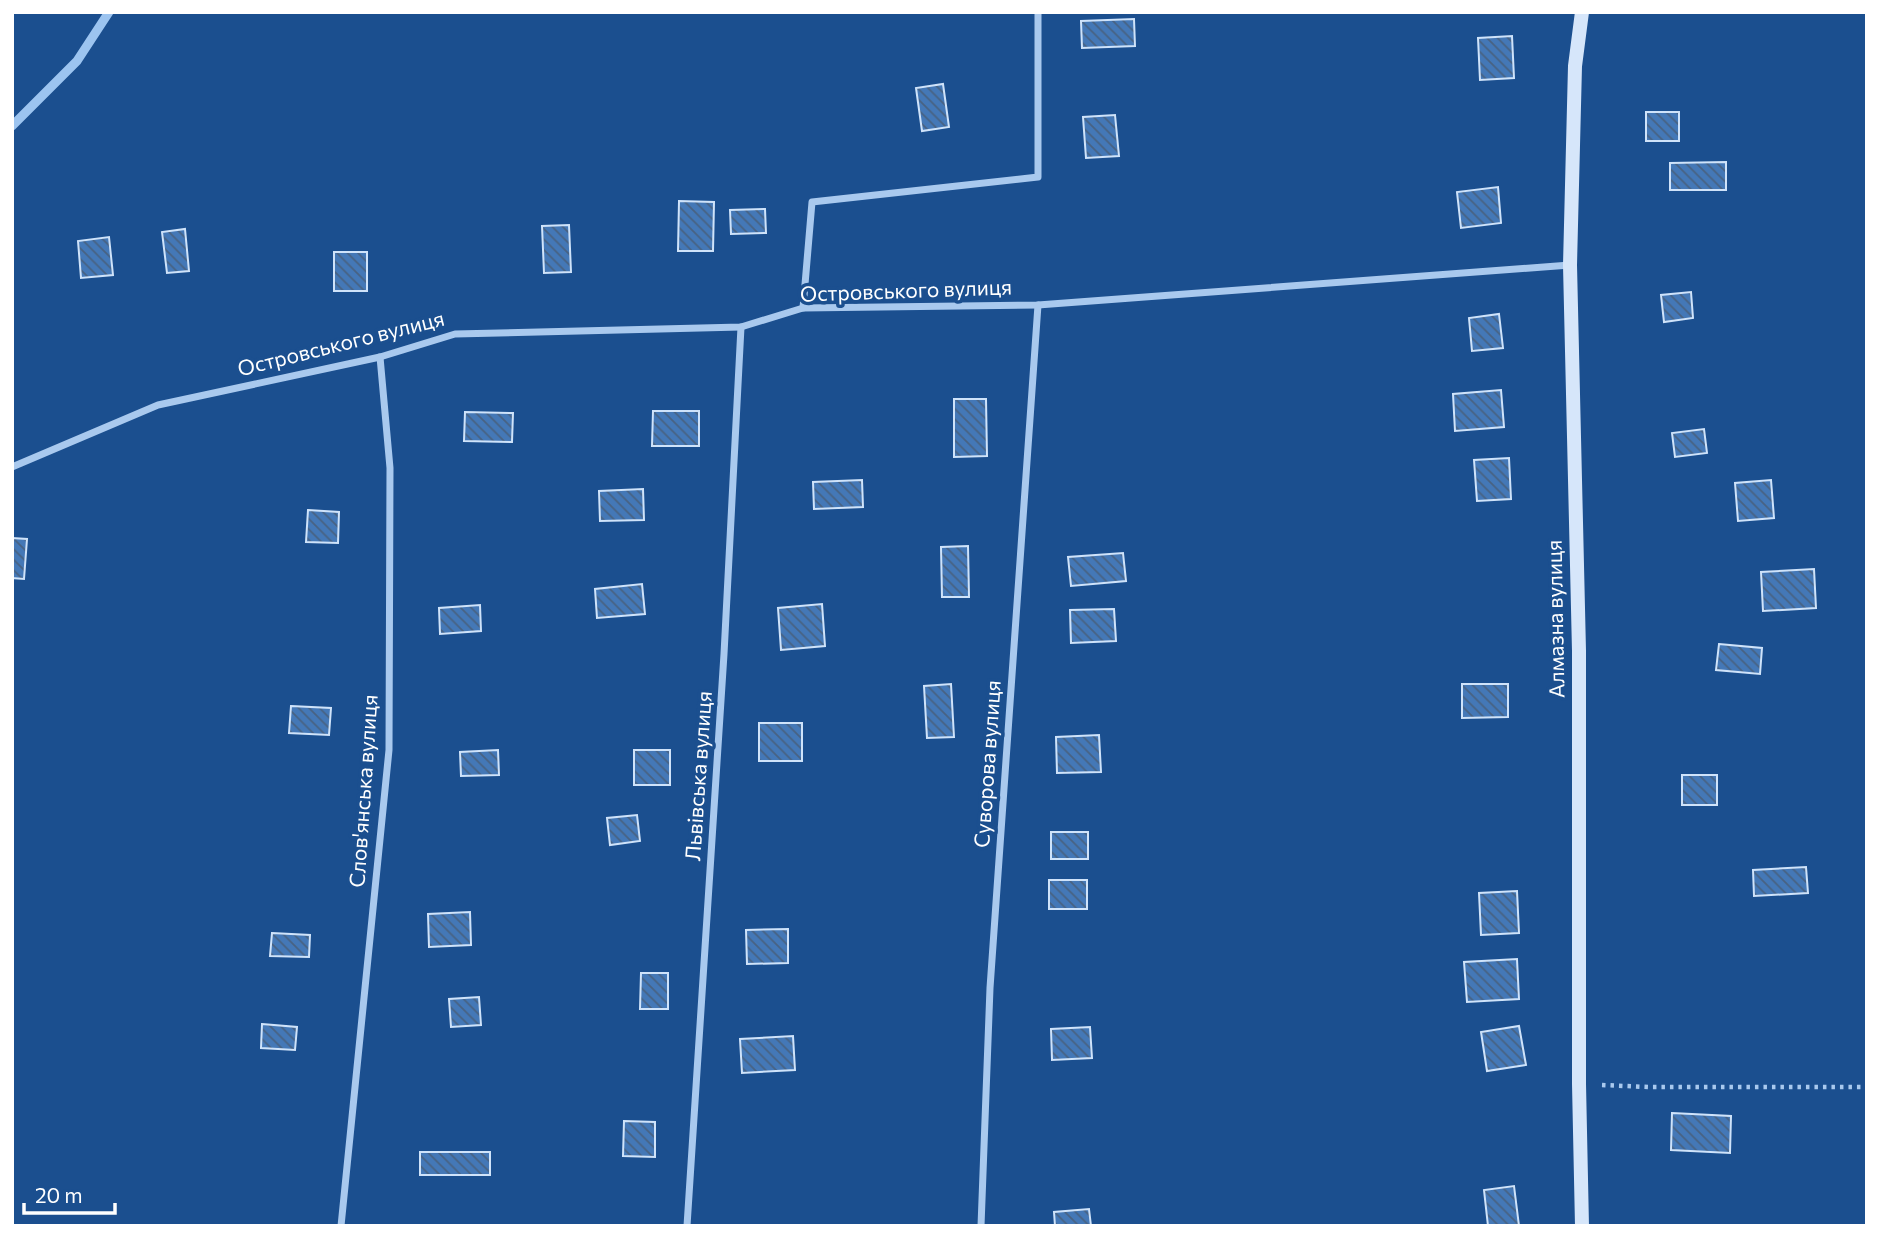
<svg xmlns="http://www.w3.org/2000/svg" width="1879" height="1238" viewBox="0 0 1879 1238" font-family="Commissioner,sans-serif">
<style>
.lines{fill:none;stroke-linecap:round;stroke-linejoin:round}
.stream{stroke:#9cc4f0;stroke-width:9}
.building{fill:url(#building-back-hatch);stroke:#cfe3fa;stroke-width:2}
.path{stroke:#a9c9ee;stroke-width:4.5;stroke-dasharray:3.5 5;stroke-linecap:butt}
.minor{stroke:#a9c9ee;stroke-width:7}
.secondary{stroke:#d6e6fa;stroke-width:14}
.labels{text-anchor:middle;stroke-width:7;stroke-linejoin:round;paint-order:stroke}
.street-label{font-size:21px;fill:#fff;stroke:#1b4f8f}
</style>
<defs>
<pattern id="building-back-hatch" width="6" height="6" patternUnits="userSpaceOnUse" patternTransform="scale(1.75)"><rect width="6" height="6" fill="#4478b7"/><path d="M-1 5l2 2M0 0l6 6M5-1l2 2" fill="none" stroke="#486282"/></pattern>
</defs>
<rect width="100%" height="100%" fill="#1b4f8f"/>
<g class="lines">
<polyline class="stream" points="12,126 77,61 109,12"/>
</g>
<g class="building">
<polygon points="1134,19 1135,46 1082,48 1081,21"/>
<polygon points="1512,36 1514,78 1480,80 1478,38"/>
<polygon points="943,84 949,127 922,131 916,88"/>
<rect x="1646" y="112" width="33" height="29"/>
<polygon points="1115,115 1119,156 1086,158 1083,117"/>
<polygon points="1726,162 1726,190 1670,190 1670,163"/>
<polygon points="1498,187 1501,223 1461,228 1457,192"/>
<polygon points="679,201 714,202 713,251 678,251"/>
<polygon points="765,209 766,233 731,234 730,210"/>
<polygon points="569,225 571,272 544,273 542,226"/>
<polygon points="185,229 189,271 167,273 162,232"/>
<polygon points="109,237 113,275 81,278 78,241"/>
<rect x="334" y="252" width="33" height="39"/>
<polygon points="1691,292 1693,318 1664,322 1661,295"/>
<polygon points="1499,314 1503,348 1472,351 1469,318"/>
<polygon points="1501,390 1504,427 1455,431 1453,394"/>
<polygon points="954,399 986,399 987,456 954,457"/>
<polygon points="653,411 699,411 699,446 652,446"/>
<polygon points="465,412 513,413 512,442 464,441"/>
<polygon points="1704,429 1707,453 1675,457 1672,433"/>
<polygon points="1509,458 1511,499 1477,501 1474,460"/>
<polygon points="862,480 863,507 814,509 813,482"/>
<polygon points="1771,480 1774,518 1738,521 1735,483"/>
<polygon points="643,489 644,520 600,521 599,491"/>
<polygon points="308,510 339,512 338,543 306,542"/>
<polygon points="12,538 27,539 24,579 12,578"/>
<polygon points="968,546 969,597 942,597 941,547"/>
<polygon points="1123,553 1126,581 1071,586 1068,557"/>
<polygon points="1814,569 1816,608 1763,611 1761,572"/>
<polygon points="642,584 645,614 597,618 595,589"/>
<polygon points="822,604 825,646 781,650 778,608"/>
<polygon points="480,605 481,631 440,634 439,608"/>
<polygon points="1114,609 1116,641 1071,643 1070,610"/>
<polygon points="1719,644 1762,648 1760,674 1716,670"/>
<polygon points="951,684 954,737 927,738 924,686"/>
<polygon points="1462,684 1508,684 1508,717 1462,718"/>
<polygon points="291,706 331,708 329,735 289,733"/>
<rect x="759" y="723" width="43" height="38"/>
<polygon points="1099,735 1101,772 1057,773 1056,737"/>
<polygon points="498,750 499,775 461,776 460,752"/>
<rect x="634" y="750" width="36" height="35"/>
<rect x="1682" y="775" width="35" height="30"/>
<polygon points="637,815 640,841 610,845 607,818"/>
<rect x="1051" y="832" width="37" height="27"/>
<polygon points="1806,867 1808,893 1754,896 1753,870"/>
<rect x="1049" y="880" width="38" height="29"/>
<polygon points="1517,891 1519,933 1481,935 1479,893"/>
<polygon points="470,912 471,945 429,947 428,914"/>
<polygon points="788,929 788,963 747,964 746,930"/>
<polygon points="272,933 310,935 309,957 270,956"/>
<polygon points="1517,959 1519,999 1467,1002 1464,962"/>
<polygon points="641,973 668,973 668,1009 640,1009"/>
<polygon points="479,997 481,1025 451,1027 449,999"/>
<polygon points="262,1024 297,1027 295,1050 261,1048"/>
<polygon points="1519,1026 1526,1065 1487,1071 1481,1032"/>
<polygon points="1090,1027 1092,1058 1052,1060 1051,1029"/>
<polygon points="793,1036 795,1070 742,1073 740,1039"/>
<polygon points="1672,1113 1731,1116 1730,1153 1671,1150"/>
<polygon points="624,1121 655,1122 655,1157 623,1156"/>
<rect x="420" y="1152" width="70" height="23"/>
<polygon points="1514,1186 1519,1226 1488,1226 1484,1190"/>
<polygon points="1089,1209 1091,1226 1055,1226 1054,1212"/>
</g>
<g class="lines">
<polyline class="path" points="1602,1085 1648,1087 1867,1087"/>
<g class="minor">
<polyline points="803,308 812,202 1038,177 1038,12"/>
<polyline points="12,467 158,405 380,357 455,334 741,327 803,308 1038,305 1570,265"/>
<polyline points="341,1226 389,750 390,468 380,357"/>
<polyline points="687,1226 724,654 741,327"/>
<polyline points="981,1226 990,988 1038,305"/>
</g>
<polyline class="secondary" points="1582,12 1575,66 1570,265 1579,651 1579,1084 1582,1226"/>
</g>
<g class="labels">
<g class="street-label">
<text transform="translate(906 291) rotate(-2)" y="7">Островського вулиця</text>
<text transform="translate(341 344) rotate(-14)" y="7">Островського вулиця</text>
<text transform="translate(1556 619) rotate(-91)" y="7">Алмазна вулиця</text>
<text transform="translate(988 764) rotate(-86)" y="7">Суворова вулиця</text>
<text transform="translate(699 776) rotate(-86)" y="7">Львівська вулиця</text>
<text transform="translate(364 791) rotate(-86)" y="7">Слов'янська вулиця</text>
</g>
</g>
<rect width="1879" height="1238" fill="none" stroke="#ffffff" stroke-width="28"/>
<path d="M24 1203v10h91v-10" fill="none" stroke="#ffffff" stroke-width="3.5"/>
<text x="35" y="1203" font-size="21" fill="#ffffff" stroke="#1b4f8f" stroke-width="5" paint-order="stroke">20 m</text>
</svg>
